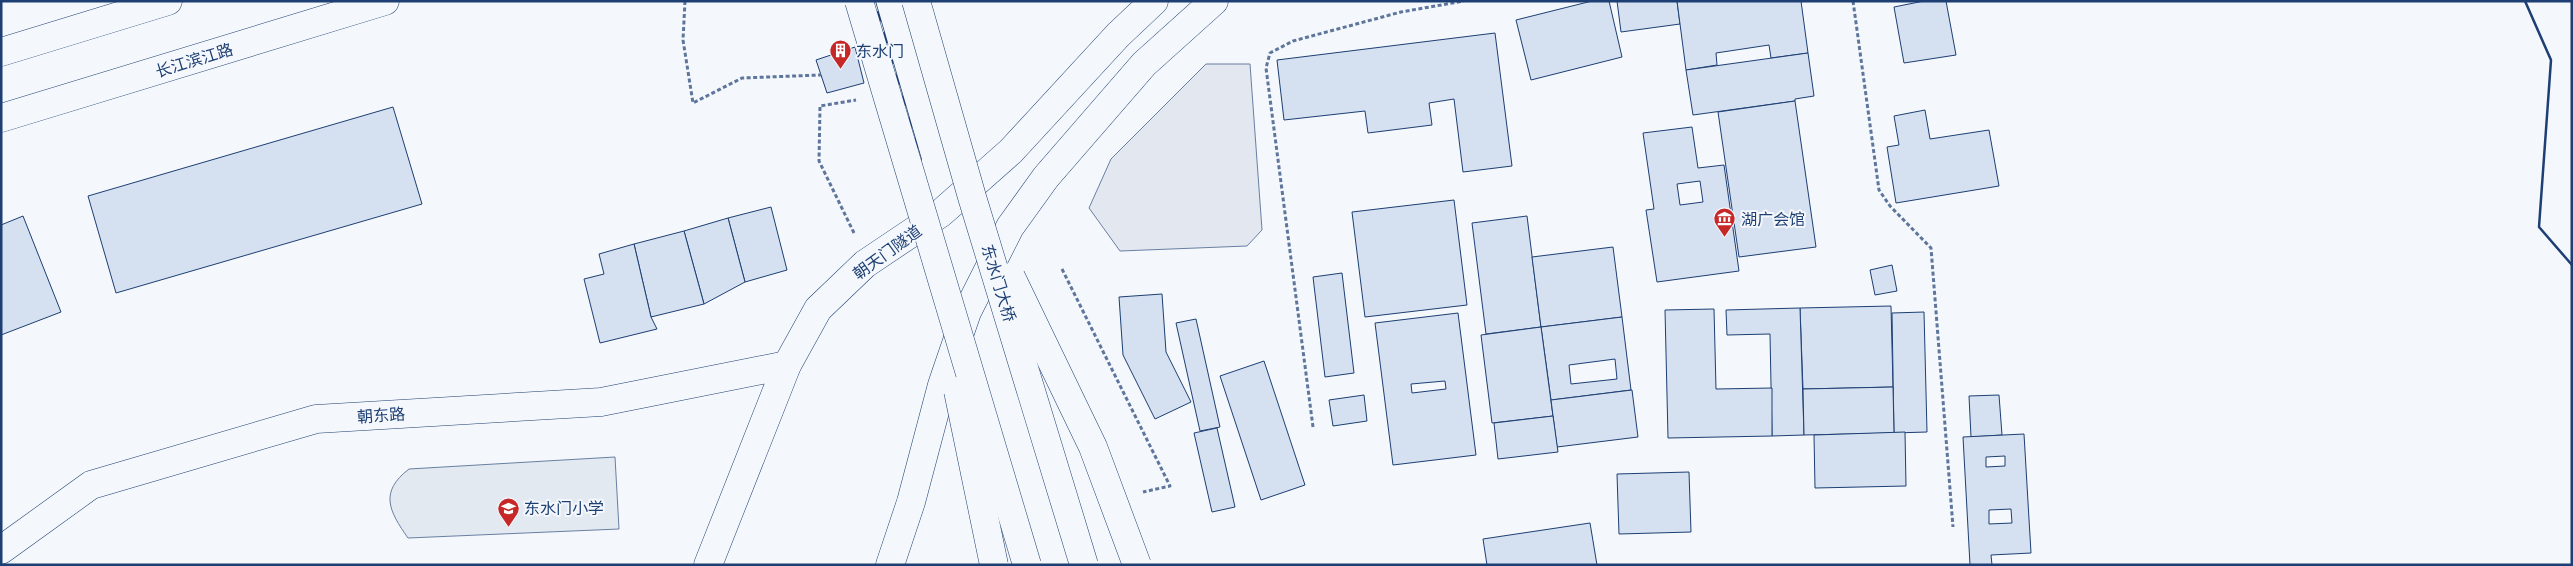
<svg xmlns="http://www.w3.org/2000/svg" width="2573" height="566" viewBox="0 0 2573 566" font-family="'Nunito Sans','Noto Sans SC',sans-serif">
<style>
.green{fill:#e3e9f0;stroke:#687fa3}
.parking{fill:#e3e8f0;stroke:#687fa3}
.building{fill:#d5e0f0;stroke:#1d3f73;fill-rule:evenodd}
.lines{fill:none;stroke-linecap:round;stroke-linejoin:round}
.tertiary-casing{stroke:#1d3f73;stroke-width:29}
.secondary-casing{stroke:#1d3f73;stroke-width:29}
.primary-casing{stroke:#1d3f73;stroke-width:29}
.path{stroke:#5e769c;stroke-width:3;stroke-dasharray:4 2.5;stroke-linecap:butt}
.tertiary{stroke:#f4f7fb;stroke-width:28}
.secondary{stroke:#f4f7fb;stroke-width:28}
.primary{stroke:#f4f7fb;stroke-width:28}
.rail-casing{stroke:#1d3f73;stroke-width:5.5}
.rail{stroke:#f4f7fb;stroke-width:4;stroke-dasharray:11;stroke-linecap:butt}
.primary-bridge-casing{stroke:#1d3f73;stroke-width:29;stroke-linecap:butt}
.primary-bridge{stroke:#f4f7fb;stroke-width:28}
.wall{stroke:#1d3f73;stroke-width:2.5}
.labels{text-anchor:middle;stroke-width:4;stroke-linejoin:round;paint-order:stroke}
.poi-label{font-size:16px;fill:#1d3f73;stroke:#f4f7fb;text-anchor:start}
.street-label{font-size:16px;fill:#1d3f73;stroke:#f4f7fb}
</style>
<rect width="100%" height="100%" fill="#f4f7fb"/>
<path class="green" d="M615 457 619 529 408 538C389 511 379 492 409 469Z"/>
<polygon class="parking" points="1206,64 1250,64 1262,230 1247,246 1120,251 1089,208 1111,159"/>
<g class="building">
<polygon points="1592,1 1609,1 1622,57 1531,80 1516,20"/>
<polygon points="1617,1 1677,1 1680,24 1621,32"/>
<polygon points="1677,1 1801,1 1808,53 1771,58 1769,45 1716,53 1717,65 1686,70"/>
<polygon points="1924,1 1946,1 1956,55 1904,63 1894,7"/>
<polygon points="1495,33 1512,166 1463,172 1454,99 1429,103 1432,125 1368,133 1365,111 1284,120 1277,60"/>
<polygon points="855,47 864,83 827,93 816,60"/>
<polygon points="1808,53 1814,96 1795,99 1795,101 1693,115 1686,70"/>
<polygon points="1795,101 1816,247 1739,257 1718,112"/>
<polygon points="393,107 422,204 116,293 88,196"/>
<polygon points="1925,110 1930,139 1989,130 1999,186 1896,203 1887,147 1899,145 1894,116"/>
<path d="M1692 127 1698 168 1724 165 1739 271 1657 282 1646 210 1654 209 1643 133ZM1700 181 1703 202 1680 205 1677 184Z"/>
<polygon points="1454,200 1467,305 1365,317 1352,212"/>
<polygon points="771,207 787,270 745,282 728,218"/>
<polygon points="23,216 61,312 1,335 1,225"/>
<polygon points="1527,216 1541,327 1486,334 1472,223"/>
<polygon points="728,218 745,282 704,304 684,231"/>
<polygon points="684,231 704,304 651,317 634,244"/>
<polygon points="634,244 651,317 657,329 600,343 584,279 604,274 599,254"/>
<polygon points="1613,247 1622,317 1541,327 1532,257"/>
<polygon points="1892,265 1897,291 1875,295 1870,270"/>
<polygon points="1342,273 1354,373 1325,377 1313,277"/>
<polygon points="1162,294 1166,352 1191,402 1155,419 1123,355 1119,297"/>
<polygon points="1891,306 1893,387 1803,389 1800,308"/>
<polygon points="1800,308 1804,435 1772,436 1770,334 1727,335 1726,310"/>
<polygon points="1714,309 1716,389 1772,388 1772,436 1668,438 1665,310"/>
<polygon points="1924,312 1927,432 1894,433 1892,313"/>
<path d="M1458 313 1476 455 1393 465 1375 323ZM1445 381 1446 389 1412 393 1411 384Z"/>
<path d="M1622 317 1631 390 1551 400 1541 327ZM1615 359 1617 379 1571 384 1569 365Z"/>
<polygon points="1196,319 1220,427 1200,431 1176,323"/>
<polygon points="1541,327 1553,416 1492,423 1481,335"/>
<polygon points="1264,361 1305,485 1261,500 1220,376"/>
<polygon points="1893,387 1894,433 1804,435 1803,389"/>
<polygon points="1632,390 1638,437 1557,447 1551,400"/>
<polygon points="1364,395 1367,421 1333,426 1329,400"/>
<polygon points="1999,395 2002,435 1971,437 1969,396"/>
<polygon points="1553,416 1558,452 1498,459 1494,423"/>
<polygon points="1217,428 1235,507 1212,512 1194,433"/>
<polygon points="1905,432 1906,486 1815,488 1814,435"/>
<path d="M2024 434 2031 553 1991 555 1992 565H1970L1963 437ZM2005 456V466L1986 467V457ZM2011 509 2012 523 1989 524V510Z"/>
<polygon points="1689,472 1691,532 1619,534 1617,474"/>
<polygon points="1590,523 1597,565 1487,565 1483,539"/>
</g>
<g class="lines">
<defs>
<polyline id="tertiary" points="1,550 91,485 316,419 601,402 787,365"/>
<g id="secondary">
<polyline points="1,52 168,1"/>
<polyline points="1,118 385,1"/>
</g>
<g id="primary">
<polyline points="708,565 787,365 818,309 865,264 941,213 1011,151 1118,35 1154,1"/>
<polyline points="890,565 911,502 942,385 967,312 1010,227 1046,177 1144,64 1214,1"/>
</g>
</defs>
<use href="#tertiary" class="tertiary-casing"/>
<use href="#secondary" class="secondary-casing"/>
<use href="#primary" class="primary-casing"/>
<g class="path">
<polyline points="685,1 683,40 693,103 742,78 821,75"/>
<polyline points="1853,1 1879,190 1890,206 1931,248 1953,527"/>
<polyline points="854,233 819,161 820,106 856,100"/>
<polyline points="1062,269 1170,486 1143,492"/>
<polyline points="1313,427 1266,68 1270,53 1293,41 1401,12 1464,1"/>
</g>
<use href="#tertiary" class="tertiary"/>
<use href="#secondary" class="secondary"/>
<use href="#primary" class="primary"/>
<defs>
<g id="rail">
<polyline points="873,1 919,159"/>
<polyline points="907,1 951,151"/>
</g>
</defs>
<use href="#rail" class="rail-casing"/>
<use href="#rail" class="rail"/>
<defs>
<g id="primary-bridge">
<polyline points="859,1 1027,565"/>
<polyline points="916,1 972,197 1084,565"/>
<polyline points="1011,277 1093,447 1137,565"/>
<polyline points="958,391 994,565"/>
</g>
</defs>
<use href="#primary-bridge" class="primary-bridge-casing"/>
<use href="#primary-bridge" class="primary-bridge"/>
<polyline class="wall" points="2525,1 2551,60 2539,227 2572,265"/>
</g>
<defs>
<symbol id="building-pin" viewBox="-11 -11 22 30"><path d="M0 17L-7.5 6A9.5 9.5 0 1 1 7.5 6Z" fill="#c62828" stroke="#f4f7fb"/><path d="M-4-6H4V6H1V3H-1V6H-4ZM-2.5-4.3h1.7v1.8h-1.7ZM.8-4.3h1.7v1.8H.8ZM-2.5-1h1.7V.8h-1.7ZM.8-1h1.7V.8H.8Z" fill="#fff"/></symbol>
<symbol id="museum-pin" viewBox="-11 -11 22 30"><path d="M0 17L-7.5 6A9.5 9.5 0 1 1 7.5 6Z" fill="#c62828" stroke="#f4f7fb"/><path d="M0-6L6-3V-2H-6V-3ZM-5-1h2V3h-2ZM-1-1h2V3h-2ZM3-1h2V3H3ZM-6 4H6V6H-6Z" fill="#fff"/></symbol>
<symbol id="school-pin" viewBox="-11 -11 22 30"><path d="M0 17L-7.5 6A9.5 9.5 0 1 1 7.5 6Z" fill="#c62828" stroke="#f4f7fb"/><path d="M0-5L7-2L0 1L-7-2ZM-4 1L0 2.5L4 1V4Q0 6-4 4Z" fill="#fff"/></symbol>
</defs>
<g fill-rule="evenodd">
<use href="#building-pin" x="828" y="38" width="25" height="34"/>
<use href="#museum-pin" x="1712" y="206" width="25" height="34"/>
<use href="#school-pin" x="496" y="496" width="25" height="34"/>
</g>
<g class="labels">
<g class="poi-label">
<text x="856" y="57">东水门</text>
<text x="1741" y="225">湖广会馆</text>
<text x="524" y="514">东水门小学</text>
</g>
<g class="street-label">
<text transform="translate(194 60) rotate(-17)" y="6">长江滨江路</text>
<text transform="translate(887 252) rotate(-36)" y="6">朝天门隧道</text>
<text transform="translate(999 283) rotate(73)" y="6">东水门大桥</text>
<text transform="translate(381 415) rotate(-4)" y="6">朝东路</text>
</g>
</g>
<rect width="2573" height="566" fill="none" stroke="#1d3f73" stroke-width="5"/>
</svg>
